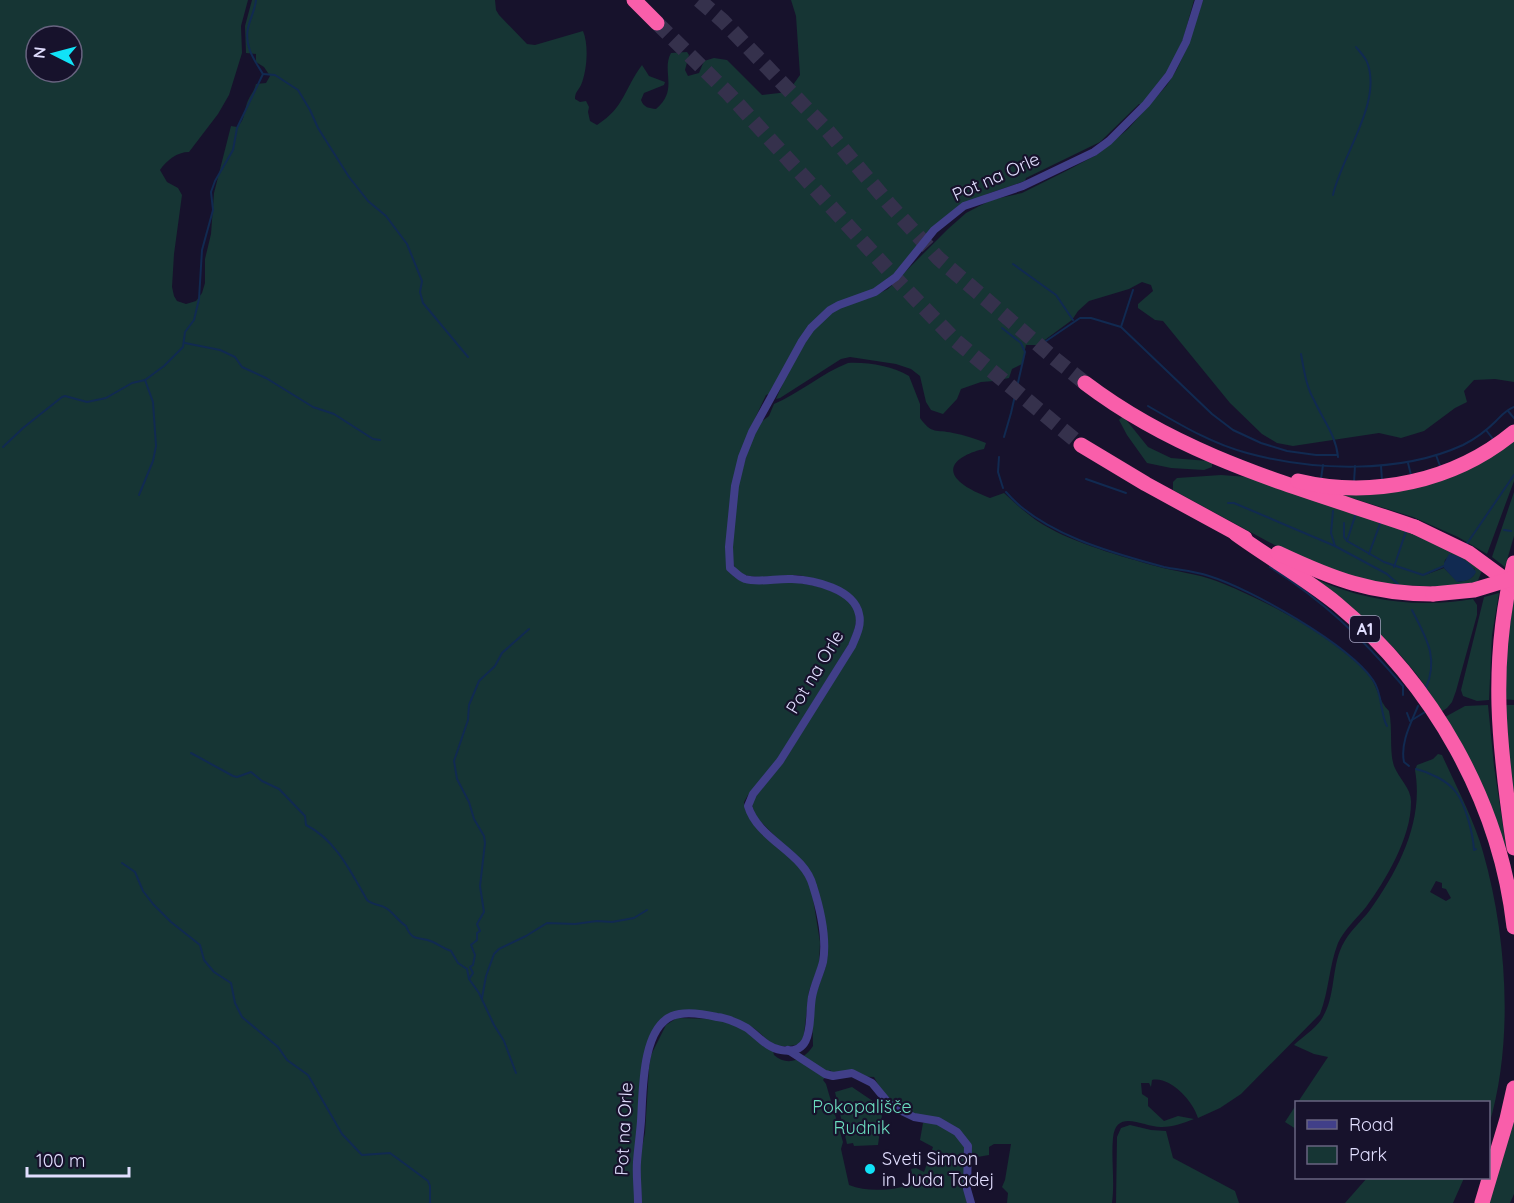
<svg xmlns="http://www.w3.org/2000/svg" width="1514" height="1203" viewBox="0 0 1514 1203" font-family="Quicksand,sans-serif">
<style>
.green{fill:#163534;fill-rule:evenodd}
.water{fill:#112a51}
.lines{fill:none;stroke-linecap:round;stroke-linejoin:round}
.stream{stroke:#112a51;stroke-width:2}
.motorway-tunnel{stroke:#35314c;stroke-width:15;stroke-dasharray:15 8;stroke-linecap:butt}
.minor{stroke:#413f89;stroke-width:8}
.motorway{stroke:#f95eaa;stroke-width:15}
.motorway-bridge{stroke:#f95eaa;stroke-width:15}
.poi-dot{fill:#11e2f7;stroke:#17122c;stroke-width:2}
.labels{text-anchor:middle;stroke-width:4.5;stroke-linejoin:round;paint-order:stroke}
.shield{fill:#17122c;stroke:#a4a1bf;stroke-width:1.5}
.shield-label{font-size:16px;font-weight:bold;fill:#e1defe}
.street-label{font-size:18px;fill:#e1defe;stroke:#17122c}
.park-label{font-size:18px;fill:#6bddbf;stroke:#17122c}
.poi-label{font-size:18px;fill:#e1defe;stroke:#17122c;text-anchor:start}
</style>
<rect width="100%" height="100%" fill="#17122c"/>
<g class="green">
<path d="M0 0H248L241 26 242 53 229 95 218 114 189 152C177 152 167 160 160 170L167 182 178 188 182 195 174 254 172 287 174 296 177 301 186 304 196 301 202 293 205 283V259L211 234 214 193 231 126 237 127C245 120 244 112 247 103 250 95 254 92 256 84L266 83 270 76 264 67 256 62V54L246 53 245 26 252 0H495L496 10 499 15 527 44 535 45 583 31C589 45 587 71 581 85 578 91 575 92 575 99L580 102 586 101 589 107 588 112 590 121 597 125C625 107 624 89 642 65L649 76 665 82 664 85 644 93 641 100C644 108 649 108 656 109 679 90 661 71 671 53L687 52 689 55 685 70 688 76 699 73 704 61 714 58 727 60 762 95 788 92 800 75 796 16 791 0H1194L1183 40 1169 69 1141 105 1139 104 1100 142 1026 178 1025 181 987 194 943 224 903 266 867 299 888 289 948 229 966 213 991 200 1022 193 1068 170 1098 154 1128 129 1167 85 1177 69 1188 45 1203 0H1514V382L1495 379 1474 380 1464 391 1467 402 1455 408 1424 431 1401 438 1379 433 1293 446 1277 443 1262 434 1230 403 1163 321 1155 320 1138 308V304L1153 291 1151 285 1142 282 1129 289 1089 301 1078 311 1072 320 1038 345H1026L1022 364 1012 369 1009 378 994 381 981 382 961 389 957 399 943 414 931 410 926 402 920 376 911 369 896 364 850 357 841 359 780 398 776 399 784 381 772 393 766 395 751 427 727 545 734 577C761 579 845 580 855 611 858 622 854 631 850 642L780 755 763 780 748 795 744 802 745 809 752 822 802 870 811 886 820 942 819 965 809 991 803 1043C765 1055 769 1031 741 1022 721 1016 700 1014 681 1010L649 1041 636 1203H0ZM36 36H72V72H36Z"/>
<path d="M848 363C868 362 892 366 909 376L920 404V418C932 435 936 429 953 433 964 435 976 439 986 443L984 449C969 452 940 464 960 482 968 489 980 494 990 498L1004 493C1018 506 1033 520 1051 529 1080 545 1130 559 1163 568 1184 573 1204 575 1224 584 1270 603 1333 636 1367 673 1378 685 1378 701 1389 711 1393 729 1389 751 1394 766 1399 779 1412 789 1411 803 1411 837 1386 880 1366 907 1357 918 1344 930 1338 943 1329 966 1329 991 1320 1014L1241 1094 1220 1108 1198 1118C1193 1101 1170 1076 1152 1080L1151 1087 1149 1083H1141L1142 1094 1148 1098V1106L1164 1121 1178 1116 1194 1119C1183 1123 1174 1127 1162 1127 1145 1128 1116 1107 1113 1138 1111 1159 1115 1181 1112 1203H1007L1008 1193 1002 1187 1005 1180 1011 1144H994L989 1147V1155L972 1158C969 1114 922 1123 896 1106 881 1097 881 1089 874 1077L834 1075 830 1070 823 1080 826 1084 843 1142 841 1149 849 1185C869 1193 894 1190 914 1184L911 1169 916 1168 924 1172 933 1147 920 1140 923 1123C931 1121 938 1123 946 1127 976 1143 963 1163 966 1189 966 1195 968 1197 968 1203H642L639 1162 645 1133 649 1068 651 1055 666 1025 677 1018 718 1019 729 1022 747 1031 773 1051 774 1055C787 1067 804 1060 813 1046L812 1005 826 966 828 951 816 884 805 866 756 817 751 802 785 760 855 644C870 611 862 598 828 585 819 581 807 576 797 575 776 575 757 581 737 572L732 561V548L738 485 748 450 755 433 761 422 769 416 774 404C800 393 822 373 848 363Z"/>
<polygon points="1123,416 1148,447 1171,458 1208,461 1212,463 1212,467 1204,470 1171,468 1147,463 1127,435 1119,420"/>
<polygon points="1514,439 1514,481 1487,554 1458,537 1413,517 1342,495 1343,493 1372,493"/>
<path d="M1221 475 1248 477 1422 536 1483 568 1477 583 1450 587 1370 584 1291 554 1173 490V482L1177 478ZM1451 554 1475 569C1476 579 1466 581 1458 582L1444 568 1425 575 1444 565 1445 560Z"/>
<polygon points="1514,492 1514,536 1505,567 1492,557"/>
<path d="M1316 579C1365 602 1421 608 1473 599L1477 605V615L1456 691 1452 702 1447 708 1441 712C1412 657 1363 617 1316 579Z"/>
<polygon points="1499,593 1492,635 1489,700 1477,701 1463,696 1461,690 1484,597"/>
<polygon points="1514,594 1514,700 1502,699 1502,685"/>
<polygon points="1488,705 1494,766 1508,860 1445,717 1465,706"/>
<polygon points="1502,705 1514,705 1514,818"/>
<path d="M1438 754 1442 755C1455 784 1475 822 1483 852 1507 936 1514 1041 1489 1125L1488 1102H1298L1328 1057 1314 1054 1294 1045C1302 1037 1314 1030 1321 1020 1336 998 1331 969 1342 946 1349 931 1361 922 1370 910 1399 869 1424 821 1415 770L1417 765 1433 759ZM1436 881 1442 883V888L1446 889 1451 898 1446 901 1430 892Z"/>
<polygon points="852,1087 883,1108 878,1145 854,1146 853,1143 847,1144 835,1092"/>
<polygon points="1296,1105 1296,1129 1285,1122"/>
<polygon points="1514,1110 1514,1194 1510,1203 1487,1203"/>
<polygon points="1130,1125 1151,1130 1166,1131 1173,1158 1235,1191 1239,1203 1116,1203 1117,1137 1121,1128"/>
<polygon points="1367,1178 1464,1178 1453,1203 1345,1203"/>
</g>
<path class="water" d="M1449 554C1458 554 1472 564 1476 572 1472 580 1466 581 1457 582L1444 568V563Z"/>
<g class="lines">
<g class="stream">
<polyline points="263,74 275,75 298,90 310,110 318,128 349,177 368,201 386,216 407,244 422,281 420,292 423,303 468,357"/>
<path d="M1333 195C1341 157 1383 102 1367 62 1365 57 1360 52 1356 47"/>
<polyline points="1013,264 1056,295 1073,320"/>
<polyline points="1121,327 1133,290"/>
<polyline points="1002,328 1021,343 1025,352 1011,413 1004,437"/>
<polyline points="1046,341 1080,318 1091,318 1121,327 1212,414 1233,430 1261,443 1287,451 1316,455 1337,455"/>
<polyline points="185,343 220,350 235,357 242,367 266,378 313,407 334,414 373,439 380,440"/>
<path d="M1301 354C1304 370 1306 386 1314 400 1323 420 1336 435 1338 457"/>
<path d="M1148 406C1179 424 1212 444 1247 453 1313 471 1400 474 1463 445 1475 439 1487 430 1496 421 1502 415 1506 410 1514 407"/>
<polyline points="1508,411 1514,418"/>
<polyline points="1486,430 1493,439"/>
<path d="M3 447 23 428 62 397 65 396 87 402 106 398 132 383 145 380 164 366 183 347 185 332 194 320 199 299 202 250 213 210 211 192 215 181 233 150 237 128 263 74C254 60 244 46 248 28 250 19 255 10 256 0"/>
<polyline points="1436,455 1440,466"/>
<polyline points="999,457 998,472 1003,488"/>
<polyline points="1408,463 1411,475"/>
<polyline points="1381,466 1382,480"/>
<polyline points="1086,479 1126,493"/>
<polyline points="1321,479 1323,465"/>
<polyline points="1354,482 1355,466"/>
<path d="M1006 492C1042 534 1112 553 1164 567 1179 570 1194 571 1209 576 1251 589 1348 644 1373 680 1383 694 1380 714 1387 726"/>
<polyline points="139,495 153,461 156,446 153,402 145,380"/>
<polyline points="1228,503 1234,503 1335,546 1387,574 1398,584"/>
<polyline points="1333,511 1331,533 1335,546"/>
<polyline points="1344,523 1344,537 1347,541 1384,562 1423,575 1444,566"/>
<polyline points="1504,530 1511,531"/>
<polyline points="1347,541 1356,513"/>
<polyline points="1466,545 1514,475"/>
<polyline points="1369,554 1381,521"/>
<path d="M1270 567C1324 601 1362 638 1403 686V695"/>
<polyline points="1394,567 1406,531"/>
<path d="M1412 610C1426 638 1439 657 1426 688"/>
<polyline points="1407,713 1410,721"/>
<polyline points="1412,720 1425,712"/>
<path d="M191 753 233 776 237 777 251 772 262 781 279 789 305 816 306 825C336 840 351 872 367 900 374 906 380 904 386 908 394 913 398 921 406 926 413 944 420 935 433 942 440 945 444 949 451 951L458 963 467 969 469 979 479 993 494 1025 504 1041 516 1073"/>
<path d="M1409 766 1404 762C1400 743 1411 723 1418 706"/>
<path d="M1416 769C1429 772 1448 781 1456 792 1466 805 1473 834 1474 850L1476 849"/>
<polyline points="122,863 135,872 143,891 153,904 171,922 200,945 204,960 214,972 231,983 235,1003 242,1017 278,1047 287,1060 308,1075 342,1134 362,1155 390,1153 428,1181 430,1186 430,1203"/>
<polyline points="469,979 473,973 470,967 473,965 475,955 471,945 477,940 477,933 480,931 477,924 484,912 480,886 485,843 484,836 474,819 469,802 457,779 454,761 468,720 469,705 479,681 495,666 502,653 529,629"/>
<polyline points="482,998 486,976 494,954 499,949 526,936 547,923 575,924 597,921 612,922 634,918 647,910"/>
</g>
<g class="motorway-tunnel">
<polyline points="699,0 723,21 827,130 890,205 938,258 1055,359 1085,383"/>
<polyline points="657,23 728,93 901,284 956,341 1081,445"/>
</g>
<g class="minor">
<polyline points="788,1050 825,1074 833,1076 852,1073 872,1083 891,1106 914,1117 938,1121 957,1132 968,1146 967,1189 971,1203"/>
<path d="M638 1203C638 1189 636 1176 637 1162 638 1148 640 1135 641 1121 643 1094 641 1029 672 1016 684 1011 704 1014 717 1017 727 1018 738 1023 747 1028 758 1036 767 1048 781 1050 816 1056 808 1019 812 997 814 985 820 974 823 962 827 939 820 908 813 886 804 852 758 840 748 806L753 794 780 761 852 646C856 636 862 625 859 614 854 589 814 580 792 579 777 578 760 583 745 579 739 577 735 572 730 568L729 547 735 486 742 457 752 432 802 341 811 328 830 310 839 305 875 292 896 277 934 230 964 206 1023 186 1094 152 1109 141 1146 104 1169 75 1186 42 1199 0"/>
</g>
<g class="motorway">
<polyline points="634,0 657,23"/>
<path d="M1085 383C1185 459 1299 487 1415 527"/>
<polyline points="1081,445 1146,484 1245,538"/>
<path d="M1298 481C1373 499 1455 481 1514 432"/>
<path d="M1236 534C1269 558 1305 578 1337 604 1433 684 1500 802 1514 927"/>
<path d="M1278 553C1333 579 1372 594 1433 594"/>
<path d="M1514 563C1489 663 1499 748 1514 848"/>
<polyline points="1482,1203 1507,1119 1514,1088"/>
</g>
<g class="motorway-bridge">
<polyline points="1415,527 1469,553 1514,586"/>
<polyline points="1433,594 1474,590 1514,578"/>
</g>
</g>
<circle class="poi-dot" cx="870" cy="1169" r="6"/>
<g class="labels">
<rect class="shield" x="1350" y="616" width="30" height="26" rx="4.5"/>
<g class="shield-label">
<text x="1365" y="635">A1</text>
</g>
<g class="street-label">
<text transform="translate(996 177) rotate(-24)" y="6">Pot na Orle</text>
<text transform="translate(815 672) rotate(-59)" y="6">Pot na Orle</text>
<text transform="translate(624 1129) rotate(-87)" y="6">Pot na Orle</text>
</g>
<g class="park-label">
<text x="862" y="1113">Pokopališče<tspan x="862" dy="21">Rudnik</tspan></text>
</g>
<g class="poi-label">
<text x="882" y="1165">Sveti Simon<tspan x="882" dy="21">in Juda Tadej</tspan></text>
</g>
</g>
<rect x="1295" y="1101" width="195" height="78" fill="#17122c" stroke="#686480" stroke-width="1.5"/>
<rect x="1307" y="1120" width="30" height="9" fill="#413f89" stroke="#686480" stroke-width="1.5"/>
<text x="1349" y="1131" font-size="18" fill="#e1defe">Road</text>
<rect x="1307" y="1146" width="30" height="18" fill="#163534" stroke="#686480" stroke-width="1.5"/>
<text x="1349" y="1161" font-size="18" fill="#e1defe">Park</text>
<g transform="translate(54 54) rotate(276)"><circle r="28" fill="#17122c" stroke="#686480" stroke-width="1.5"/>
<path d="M0-4.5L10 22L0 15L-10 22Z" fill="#11e2f7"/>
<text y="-9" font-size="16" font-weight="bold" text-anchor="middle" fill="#e1defe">N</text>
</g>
<path d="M27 1167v9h102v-9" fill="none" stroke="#e1defe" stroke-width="3"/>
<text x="36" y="1167" font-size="18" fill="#e1defe" stroke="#17122c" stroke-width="4.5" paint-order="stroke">100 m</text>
</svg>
